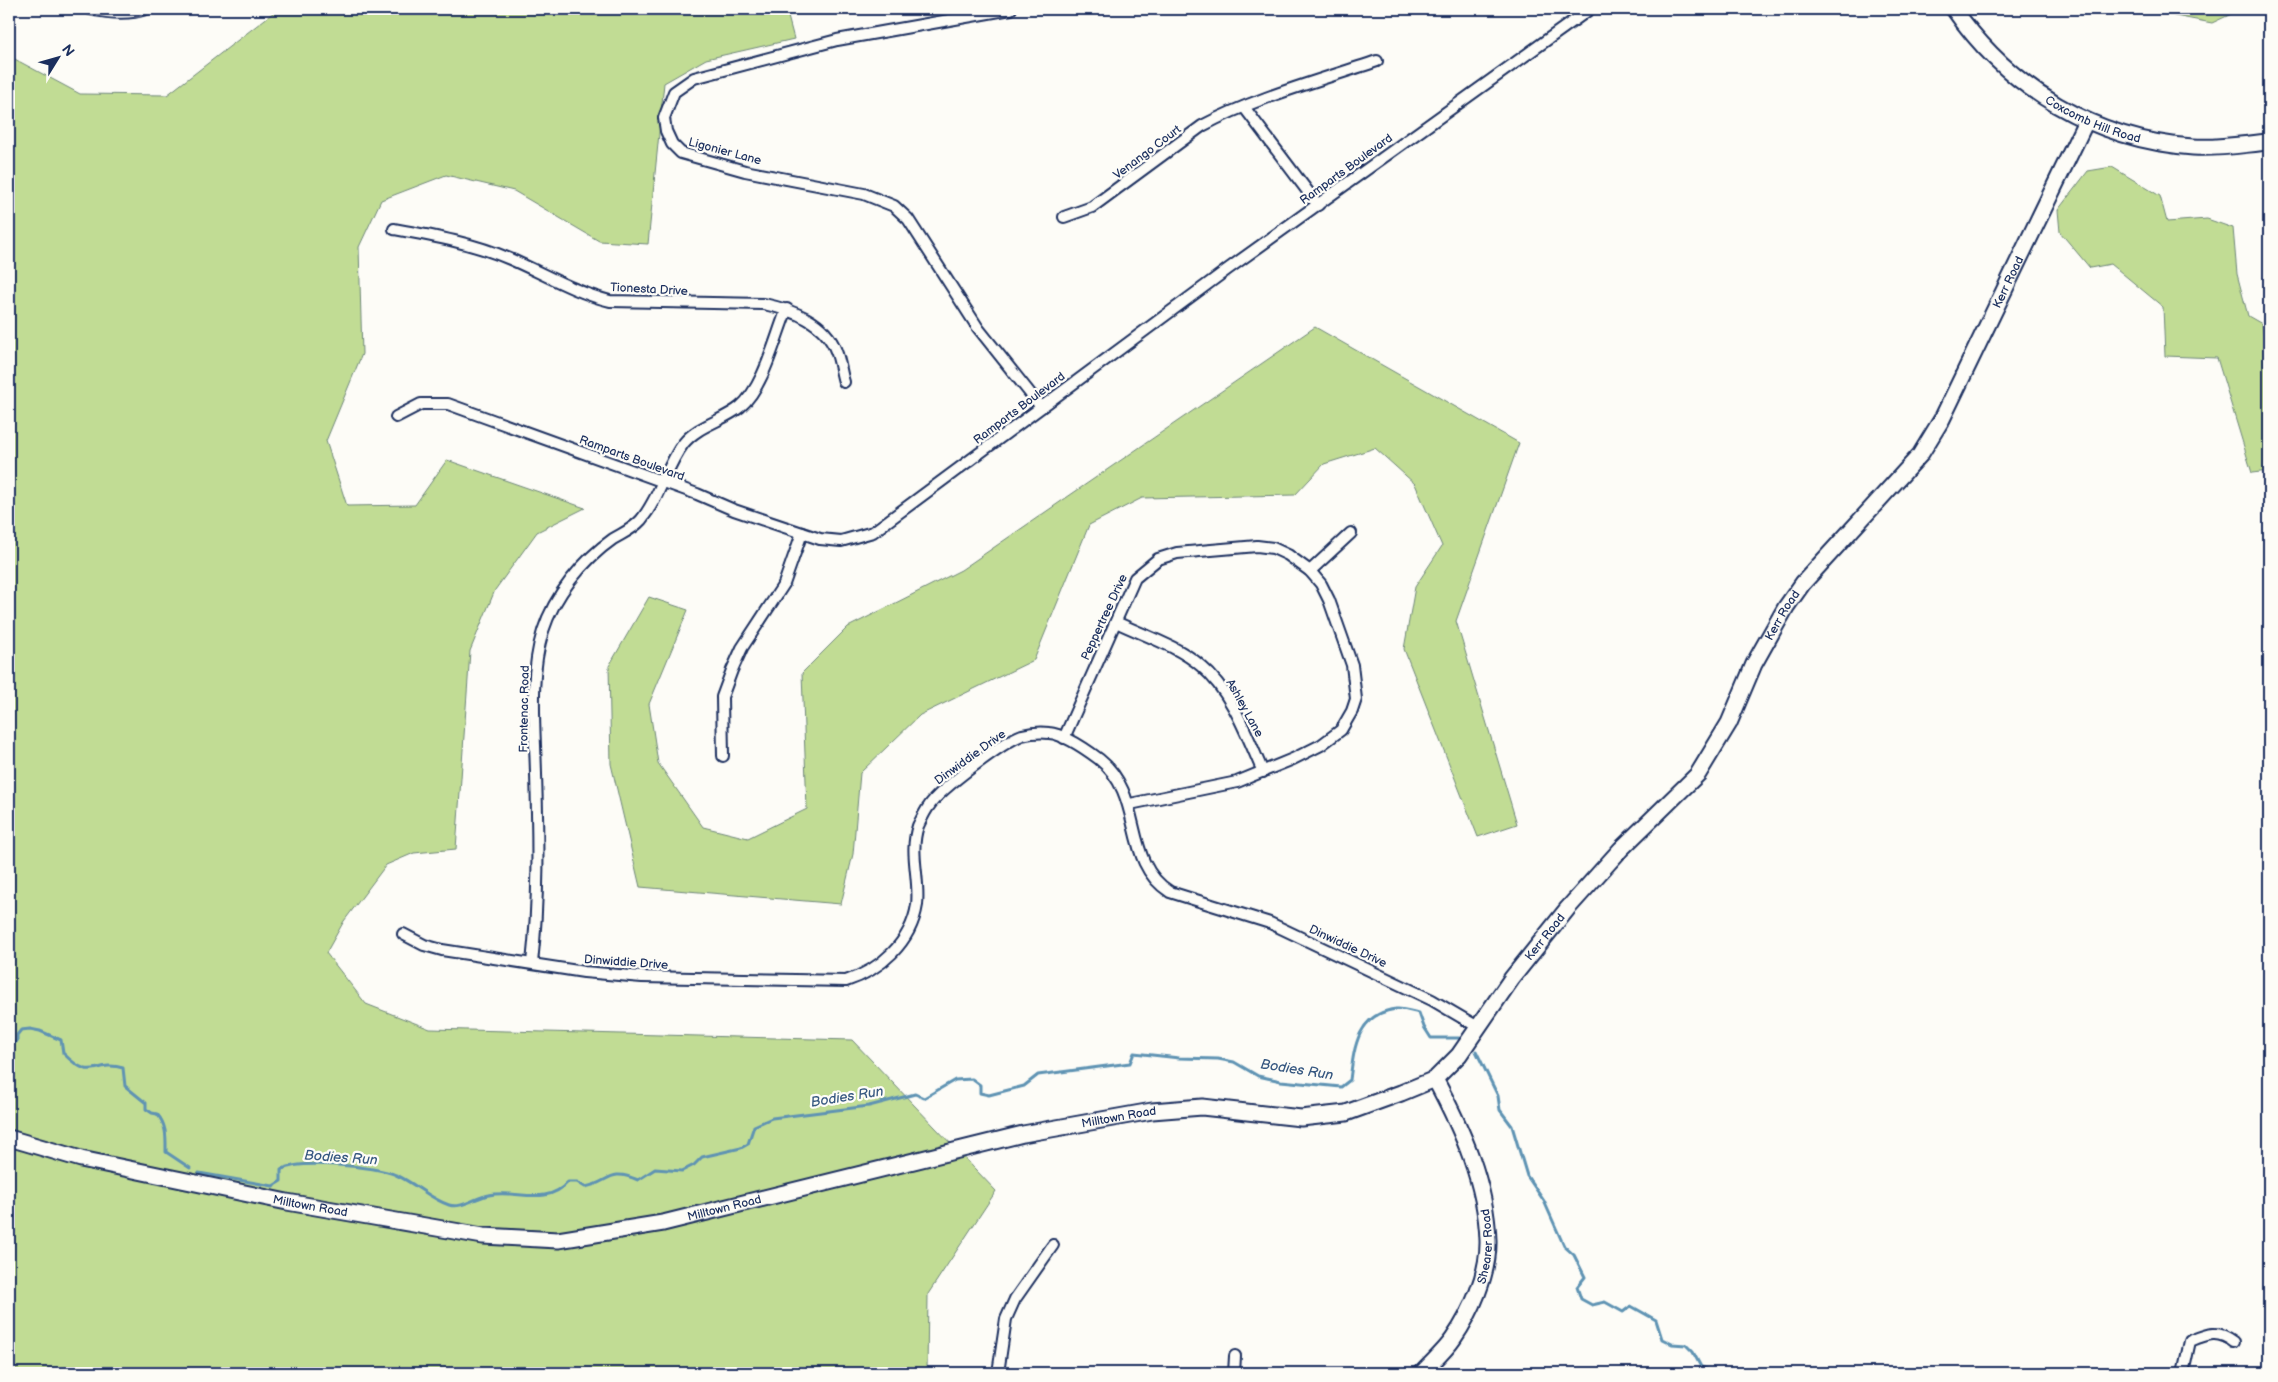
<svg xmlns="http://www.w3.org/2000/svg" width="2278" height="1382" viewBox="0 0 2278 1382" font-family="'Balsamiq Sans',sans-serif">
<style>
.green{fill:#c1dc94;stroke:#6e8679}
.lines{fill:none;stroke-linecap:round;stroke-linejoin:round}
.stream{stroke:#5e93b3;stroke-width:3}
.street-casing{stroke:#1b2f5e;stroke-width:14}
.secondary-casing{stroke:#1b2f5e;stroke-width:19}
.street{stroke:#fdfcf7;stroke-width:10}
.secondary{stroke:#fdfcf7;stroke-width:15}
.labels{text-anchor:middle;stroke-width:4.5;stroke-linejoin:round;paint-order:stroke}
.street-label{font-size:12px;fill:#1b2f5e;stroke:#fdfcf7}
.water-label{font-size:14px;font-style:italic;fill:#375881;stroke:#fdfcf7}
</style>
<rect width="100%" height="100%" fill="#fdfcf7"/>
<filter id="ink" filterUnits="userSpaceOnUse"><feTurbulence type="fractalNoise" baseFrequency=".02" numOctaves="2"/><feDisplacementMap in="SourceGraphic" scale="10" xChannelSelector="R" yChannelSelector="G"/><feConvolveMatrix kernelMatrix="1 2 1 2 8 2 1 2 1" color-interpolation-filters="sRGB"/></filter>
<g filter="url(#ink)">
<g class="green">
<polygon points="278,9 786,9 794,39 706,59 664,83 648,244 599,241 514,191 446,175 381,200 359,247 362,354 326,441 347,506 415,505 447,460 585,508 537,532 495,590 470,651 456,849 414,853 386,865 344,921 326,953 366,1004 430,1029 852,1040 996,1191 928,1294 927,1373 9,1373 9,56 80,94 167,95"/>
<polygon points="2138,9 2242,9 2212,23"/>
<polygon points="2112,167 2160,196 2167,222 2207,219 2233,228 2237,274 2248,316 2262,324 2267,362 2269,363 2269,471 2252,473 2217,358 2165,356 2163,307 2111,264 2090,268 2060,232 2058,210 2088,171"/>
<polygon points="1315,327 1519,443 1456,621 1517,824 1478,837 1404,649 1415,587 1442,546 1415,484 1375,448 1324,464 1295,495 1142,498 1089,525 1034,660 920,715 860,773 853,854 841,904 640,887 611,764 609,666 649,597 688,610 649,704 658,763 703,827 748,838 807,809 802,673 848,627 961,570"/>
</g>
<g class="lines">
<g class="stream">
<path d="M9 1047 17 1041V1035L21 1030 30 1029 40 1031 61 1040 63 1053C95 1085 93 1059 123 1068L125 1086 146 1103V1109L152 1113 157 1114C167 1125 166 1138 166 1152L190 1168"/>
<polyline points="1476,1051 1498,1096 1500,1110 1512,1126 1527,1176 1544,1201 1564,1246 1574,1255 1585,1277 1577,1287 1581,1299 1592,1305 1605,1302 1623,1312 1631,1306 1656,1320 1662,1339 1672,1344 1686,1345 1693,1352 1701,1367 1716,1373"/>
<path d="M199 1173 273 1186 281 1181V1170C298 1159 377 1166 396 1175 415 1183 430 1199 449 1205 462 1209 476 1197 489 1195 516 1189 546 1207 568 1182H577L585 1187C610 1183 608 1167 638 1180L655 1169 682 1171 694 1165 702 1157 741 1148 748 1144 754 1126 772 1118 869 1106 915 1094 924 1098 955 1080 972 1079 980 1085V1093L989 1095 1024 1086 1038 1075 1130 1063 1134 1053 1179 1058 1218 1059 1234 1062 1258 1076 1281 1081 1341 1087 1350 1080C1354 1048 1357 1014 1396 1009 1403 1008 1413 1012 1419 1013L1424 1027 1431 1038H1459"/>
</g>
<defs>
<g id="street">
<path d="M90 9C108 13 129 15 146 9"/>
<polyline points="1011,9 837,40 694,78 674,92 664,118 666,131 672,144 681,153 745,171 864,194 894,206 908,219 978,328 1041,407"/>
<polyline points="1244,107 1318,205"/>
<path d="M1064 217 1092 207 1202 126C1257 97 1318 81 1377 61"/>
<path d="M394 229C433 236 473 243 510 259 543 273 574 292 610 301L764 304C792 310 825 321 836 351 840 361 841 372 844 382"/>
<polyline points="396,417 421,404 448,404 697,494 734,510 820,539 841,541 873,532 1228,269 1590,9"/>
<polyline points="1310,571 1351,533"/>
<path d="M1116 622C1143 635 1178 646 1201 666 1232 692 1247 736 1263 772"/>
<polyline points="1064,738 1135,578 1158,559 1177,553 1257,546 1273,548 1288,555 1310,571 1321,584 1329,600 1352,665 1356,699 1352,711 1341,730 1321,745 1293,759 1237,782 1130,804"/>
<polyline points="723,756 722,697 732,670 742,648 784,584 802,533"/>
<path d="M403 934 424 945 442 950 584 972 642 977 846 981C880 970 911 943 917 905 920 878 909 853 918 826 921 820 925 811 929 806 940 789 1003 742 1022 735 1030 733 1040 732 1049 733 1064 734 1087 750 1099 759 1146 796 1121 861 1170 892L1270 923 1432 1000 1478 1027"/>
<path d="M532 963C539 900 538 838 536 774 535 727 529 677 543 631 554 596 583 560 613 539 623 533 633 529 641 520 660 497 666 467 683 444 698 425 723 421 740 407 764 387 775 338 787 309"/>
<polyline points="998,1373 1006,1319 1015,1299 1053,1245"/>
<polyline points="1234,1373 1235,1356"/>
<path d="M2183 1373 2190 1341C2207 1334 2218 1329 2234 1342"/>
</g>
<g id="secondary">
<path id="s1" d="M1954 9C2009 89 2095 140 2193 147 2218 149 2245 144 2269 142"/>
<path id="s2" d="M9 1138 81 1159 287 1202 483 1236 558 1240 663 1223 1023 1134 1152 1111 1202 1107 1301 1118 1346 1113 1401 1093 1435 1079 1459 1055 1512 978 1568 908 1621 849 1698 774 1729 723 1754 664 1786 607 1803 583 1920 455 1942 419 2086 121"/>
<path id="s3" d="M1422 1373C1432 1362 1444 1352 1453 1339 1471 1313 1489 1274 1488 1240 1486 1183 1462 1129 1435 1079"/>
</g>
</defs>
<use href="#street" class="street-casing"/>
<use href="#secondary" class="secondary-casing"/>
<use href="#street" class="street"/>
<use href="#secondary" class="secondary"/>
</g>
</g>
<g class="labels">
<g class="street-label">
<text dy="4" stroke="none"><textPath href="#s1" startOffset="181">Coxcomb Hill Road</textPath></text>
<text transform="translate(725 151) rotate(15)" y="4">Ligonier Lane</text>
<text transform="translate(1147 152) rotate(-37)" y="4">Venango Court</text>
<text transform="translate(1346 169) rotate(-36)" y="4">Ramparts Boulevard</text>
<text dy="4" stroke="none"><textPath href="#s2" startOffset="2448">Kerr Road</textPath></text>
<text transform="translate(649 289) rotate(3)" y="4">Tionesta Drive</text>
<text transform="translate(1019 408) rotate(-37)" y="4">Ramparts Boulevard</text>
<text transform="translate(632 458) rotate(20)" y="4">Ramparts Boulevard</text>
<text dy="4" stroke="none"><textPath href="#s2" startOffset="2042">Kerr Road</textPath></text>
<text transform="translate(1104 617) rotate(-65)" y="4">Peppertree Drive</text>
<text transform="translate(1245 708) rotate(61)" y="4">Ashley Lane</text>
<text transform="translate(524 709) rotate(-89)" y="4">Frontenac Road</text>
<text transform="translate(970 757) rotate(-36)" y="4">Dinwiddie Drive</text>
<text dy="4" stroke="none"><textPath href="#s2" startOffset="1638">Kerr Road</textPath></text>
<text transform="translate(1348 946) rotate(25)" y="4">Dinwiddie Drive</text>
<text transform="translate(626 962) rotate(4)" y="4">Dinwiddie Drive</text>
<text dy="4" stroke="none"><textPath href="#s2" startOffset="1134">Milltown Road</textPath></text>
<text dy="4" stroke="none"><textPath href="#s2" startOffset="309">Milltown Road</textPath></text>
<text dy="4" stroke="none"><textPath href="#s2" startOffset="729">Milltown Road</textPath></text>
<text dy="4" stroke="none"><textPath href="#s3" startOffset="146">Shearer Road</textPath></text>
</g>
<g class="water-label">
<text transform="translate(1297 1069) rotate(9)" y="5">Bodies Run</text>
<text transform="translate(847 1096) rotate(-9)" y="5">Bodies Run</text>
<text transform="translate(341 1157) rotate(4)" y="5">Bodies Run</text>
</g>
</g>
<rect width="2278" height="1382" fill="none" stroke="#fdfcf7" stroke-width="30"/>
<rect x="15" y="15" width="2248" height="1352" fill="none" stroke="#1b2f5e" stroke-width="2" filter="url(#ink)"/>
<g transform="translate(58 58) rotate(53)" stroke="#fdfcf7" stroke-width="4" paint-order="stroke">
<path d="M0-4L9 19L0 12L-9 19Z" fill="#1b2f5e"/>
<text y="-8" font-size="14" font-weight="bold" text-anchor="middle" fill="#1b2f5e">N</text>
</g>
</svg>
